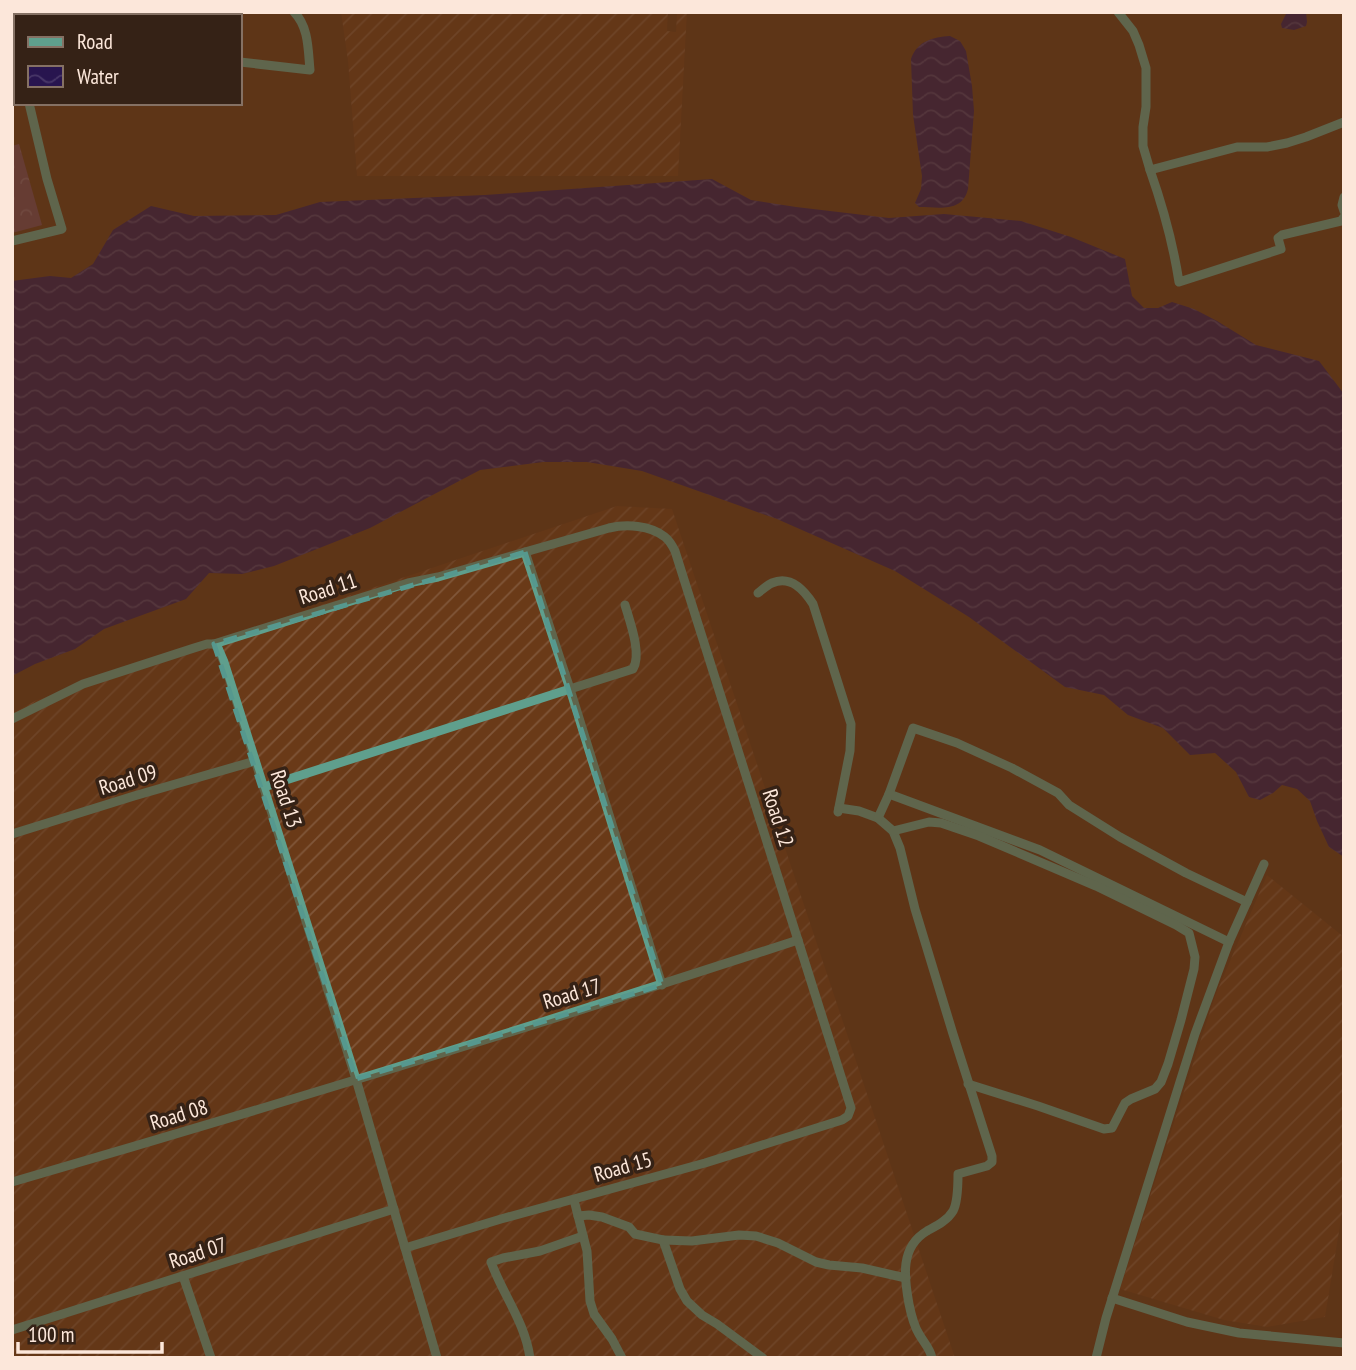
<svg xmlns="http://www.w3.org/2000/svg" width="1356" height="1370" viewBox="0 0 1356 1370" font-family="'PT Sans Narrow',sans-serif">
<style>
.industrial{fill:url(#industrial-furrows)}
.park{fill:url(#park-crowns)}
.water{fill:url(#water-waves)}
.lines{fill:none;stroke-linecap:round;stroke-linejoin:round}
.street{stroke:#5f9f8d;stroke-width:9}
.marked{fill:none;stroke:#56988e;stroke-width:5;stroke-dasharray:14 9;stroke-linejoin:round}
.labels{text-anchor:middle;stroke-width:7;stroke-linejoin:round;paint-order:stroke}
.street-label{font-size:21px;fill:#fce7da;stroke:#352216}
</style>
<defs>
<pattern id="industrial-furrows" width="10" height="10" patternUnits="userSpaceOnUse" patternTransform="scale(1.75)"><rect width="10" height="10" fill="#6a3a18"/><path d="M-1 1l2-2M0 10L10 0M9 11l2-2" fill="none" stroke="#805639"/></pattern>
<pattern id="park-crowns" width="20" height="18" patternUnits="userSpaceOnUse" patternTransform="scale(1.75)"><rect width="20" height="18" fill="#6f4556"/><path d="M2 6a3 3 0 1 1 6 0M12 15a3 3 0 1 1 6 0" fill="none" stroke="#84606e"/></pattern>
<pattern id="water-waves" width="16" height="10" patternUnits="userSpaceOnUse" patternTransform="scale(1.75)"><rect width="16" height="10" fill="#28154f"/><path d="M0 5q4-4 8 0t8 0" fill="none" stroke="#483768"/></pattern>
</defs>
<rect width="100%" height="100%" fill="#5e3518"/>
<g class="industrial">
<polygon points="341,12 668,12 667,31 676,32 677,12 687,12 678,176 357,176 348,61"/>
<polygon points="617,506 672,509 955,1358 12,1358 12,713 37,700"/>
<polygon points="1267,875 1344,937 1344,1201 1325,1317 1267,1327 1224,1320 1120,1289 1215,996"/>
</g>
<polygon class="park" points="19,144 42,225 12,233 12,146"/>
<g class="water">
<polygon points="1287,12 1306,12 1307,22 1306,26 1294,30 1282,28 1281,24"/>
<path d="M950 36 960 41 966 51 972 86 974 111 968 189C962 213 939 207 919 207L915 203 921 189 922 176 913 115 911 59C917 41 933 37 950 36Z"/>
<polygon points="712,179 751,200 796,207 889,218 944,214 1021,221 1071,237 1125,259 1132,296 1144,308 1158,308 1172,302 1194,309 1217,321 1256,345 1319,361 1344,394 1344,857 1329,847 1317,821 1310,801 1297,789 1282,785 1273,793 1260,800 1249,797 1236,772 1215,753 1190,755 1163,728 1128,715 1104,695 1065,687 969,617 895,571 777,519 642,471 587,462 543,462 480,470 370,528 274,566 242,574 209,573 186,599 104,629 75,649 35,664 12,676 12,281 50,276 71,278 93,264 113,230 151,206 194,216 276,215 320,202 485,195"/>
</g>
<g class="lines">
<g class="street">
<polyline points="18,12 19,16"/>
<polyline points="1118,12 1133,31 1139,45 1146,68 1146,107 1143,127 1143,146 1150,170 1237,147 1267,147 1287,143 1306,137 1344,122"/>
<path d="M240 62 310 70C308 50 309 27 294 12"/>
<polyline points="12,65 16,64"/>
<path d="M1150 170C1163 207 1173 243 1179 282L1281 249 1278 238 1282 235 1341 221 1344 217"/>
<polyline points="1344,197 1342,205 1344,211"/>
<polyline points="12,241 62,229 47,179 29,103"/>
<path d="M525 552 570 689 633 669C642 654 630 622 625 605"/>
<path d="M758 593C762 590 767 585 772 583 791 575 804 590 813 604L851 724 850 751 838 812"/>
<polyline points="214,644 218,648 224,662 356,1079 437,1358"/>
<path d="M12 719 83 684 194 648 207 644H214L408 583 438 577 609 528C626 524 650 525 665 537 669 540 672 545 675 551L851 1108 848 1116 842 1120 705 1163 501 1219 405 1248"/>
<polyline points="264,787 570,689 662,985"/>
<polyline points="889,794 913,728 957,743 1012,768 1058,793 1069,805 1120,837 1186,873 1247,902"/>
<path d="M839 808 859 811 878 818 893 831 900 848 915 909 953 1034 992 1156V1162L987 1166 958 1174C958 1185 958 1202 953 1211 947 1221 936 1226 927 1231 900 1247 904 1277 909 1304 911 1314 914 1326 919 1334 924 1343 930 1348 932 1358"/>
<polyline points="878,818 889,794 1040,850 1229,942"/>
<polyline points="893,831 929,822 941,823 979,836 1096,886 1176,925 1189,933 1195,957 1194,969 1181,1020 1168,1064 1161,1082 1155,1089 1131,1099 1125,1103 1112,1128 1104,1129 1038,1106 968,1084"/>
<polyline points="12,834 134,796 255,761"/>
<path d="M12 1182C275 1106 538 1025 798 940"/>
<polyline points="574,1200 587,1251 590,1301 594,1314 612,1339 622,1358"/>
<polyline points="578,1216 589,1215 602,1217 629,1227 635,1234 663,1240 680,1289 687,1301 702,1315 717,1324 763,1358"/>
<polyline points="663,1240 692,1241 739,1235 756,1236 778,1243 816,1262 829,1265 862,1268 906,1278"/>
<polyline points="183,1276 211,1358"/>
<polyline points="1112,1298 1187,1322 1239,1333 1344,1343"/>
<polyline points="12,1330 394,1209"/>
<path d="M530 1358C525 1322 503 1295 491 1262L503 1258 540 1251 583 1236"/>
<polyline points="1096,1358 1106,1318 1195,1034 1229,942 1264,864"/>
</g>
</g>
<path d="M0 0H1356V1370H0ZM525 552 662 985 356 1079 214 644Z" fill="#5e3518" fill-opacity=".55" fill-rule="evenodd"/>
<path class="marked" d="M525 552 662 985 356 1079 214 644Z"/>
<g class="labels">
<g class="street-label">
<text transform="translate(328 589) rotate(-18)" y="7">Road 11</text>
<text transform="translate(128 780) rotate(-17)" y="7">Road 09</text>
<text transform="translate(286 799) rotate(72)" y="7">Road 13</text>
<text transform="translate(778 818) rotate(72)" y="7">Road 12</text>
<text transform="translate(572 994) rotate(-17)" y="7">Road 17</text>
<text transform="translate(179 1115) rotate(-17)" y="7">Road 08</text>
<text transform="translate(623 1167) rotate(-16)" y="7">Road 15</text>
<text transform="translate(198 1253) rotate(-18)" y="7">Road 07</text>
</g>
</g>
<rect width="1356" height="1370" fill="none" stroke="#fce7da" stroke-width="28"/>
<rect x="14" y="14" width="228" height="91" fill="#352216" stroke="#857164" stroke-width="2"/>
<rect x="28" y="37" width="35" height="10" fill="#5f9f8d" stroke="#857164" stroke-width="2"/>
<text x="77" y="49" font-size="21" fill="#fce7da">Road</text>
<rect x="28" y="66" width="35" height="21" fill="url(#water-waves)" stroke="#857164" stroke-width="2"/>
<text x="77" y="84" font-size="21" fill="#fce7da">Water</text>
<path d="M18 1342v10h144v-10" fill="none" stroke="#fce7da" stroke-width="3.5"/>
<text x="28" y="1342" font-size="21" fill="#fce7da" stroke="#352216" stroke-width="5" paint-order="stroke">100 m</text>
</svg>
